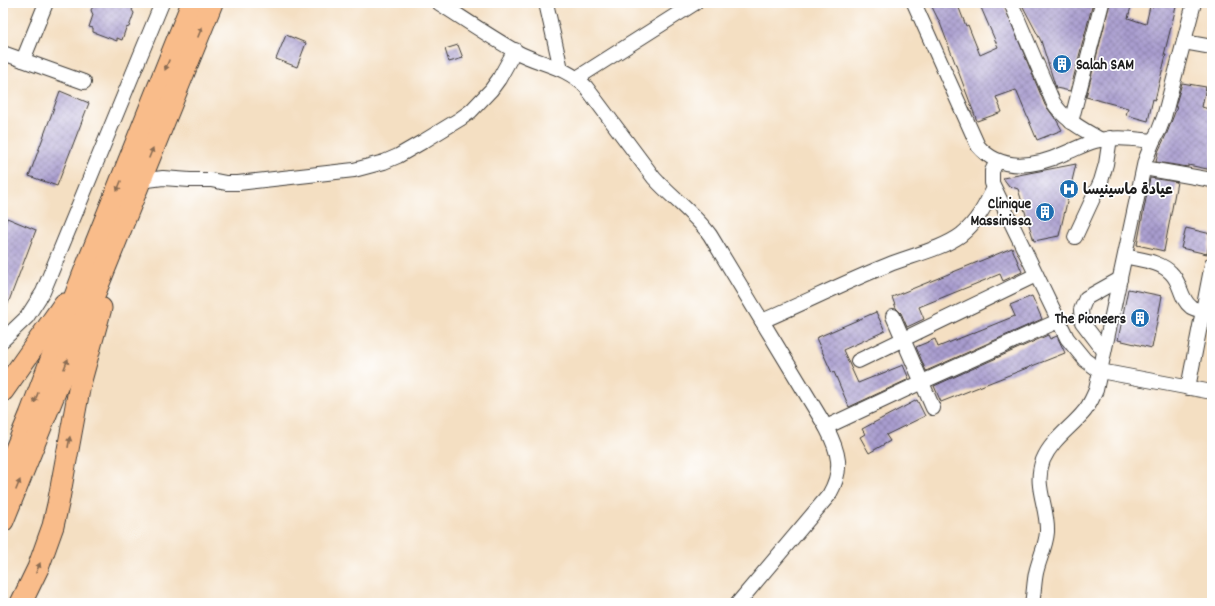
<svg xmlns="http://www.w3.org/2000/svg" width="1215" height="606" viewBox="0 0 1215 606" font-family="Dekko,'Playpen Sans Arabic',sans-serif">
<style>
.building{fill:url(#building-cross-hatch)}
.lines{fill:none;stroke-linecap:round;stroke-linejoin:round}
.minor-casing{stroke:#3c3935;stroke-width:16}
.highway-casing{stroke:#3c3935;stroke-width:23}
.minor{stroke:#fff;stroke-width:14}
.highway{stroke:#f9bc8a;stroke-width:21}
.oneway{fill:#8a6c53}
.labels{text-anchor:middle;stroke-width:3.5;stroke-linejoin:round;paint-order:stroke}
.poi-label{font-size:15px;font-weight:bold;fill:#1c1c1c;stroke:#fff;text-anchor:start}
</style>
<defs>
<pattern id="building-cross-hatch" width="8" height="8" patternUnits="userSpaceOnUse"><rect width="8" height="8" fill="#a99dcf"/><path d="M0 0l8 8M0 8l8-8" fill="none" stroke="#897fa7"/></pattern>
</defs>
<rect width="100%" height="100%" fill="#fff"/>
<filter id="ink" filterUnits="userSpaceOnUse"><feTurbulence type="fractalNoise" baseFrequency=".025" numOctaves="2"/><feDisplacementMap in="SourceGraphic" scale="8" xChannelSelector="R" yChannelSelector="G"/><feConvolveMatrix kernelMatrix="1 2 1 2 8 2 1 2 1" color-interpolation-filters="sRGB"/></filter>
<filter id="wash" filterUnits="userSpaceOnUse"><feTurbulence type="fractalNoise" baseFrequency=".012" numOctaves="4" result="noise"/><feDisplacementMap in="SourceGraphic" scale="16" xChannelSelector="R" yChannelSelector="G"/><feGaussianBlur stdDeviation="0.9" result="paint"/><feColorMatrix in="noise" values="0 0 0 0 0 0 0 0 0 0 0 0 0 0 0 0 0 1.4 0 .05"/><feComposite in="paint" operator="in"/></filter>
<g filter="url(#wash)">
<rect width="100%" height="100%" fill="#f4dfc2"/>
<g id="blocks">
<g class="building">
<polygon points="95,3 113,3 123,7 125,3 134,6 132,10 134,13 129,27 126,28 122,40 117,38 117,41 93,32 93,28 89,27 93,15 91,10"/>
<polygon points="930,3 957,3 966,26 968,25 980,55 998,47 979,3 1003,3 1045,105 1057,121 1062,130 1037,140 1016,90 996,97 1002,112 977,121 940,23"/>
<polygon points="1021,3 1093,3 1070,91 1056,88 1041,41"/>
<polygon points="1110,3 1132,3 1128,18 1146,24 1150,6 1153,7 1154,3 1177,3 1164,55 1166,55 1155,100 1153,99 1148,121 1126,115 1128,108 1086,97"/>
<polygon points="286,35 306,43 297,67 276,59"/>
<polygon points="458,45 463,58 449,62 445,49"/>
<polygon points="1182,83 1206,87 1202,107 1212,110 1212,170 1188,165 1188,167 1156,162 1158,152 1167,133 1177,107 1175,107"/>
<polygon points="60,91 89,103 57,186 29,176"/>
<polygon points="1076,164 1059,236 1034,241 1018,189 1009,186 1003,178"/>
<polygon points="1150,178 1177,182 1164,251 1137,245"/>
<polygon points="7,218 36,230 4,314 3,230"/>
<polygon points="1186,228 1211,234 1207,254 1181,248"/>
<polygon points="1012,248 1022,272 1003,281 1000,274 919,307 924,319 907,327 901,313 896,308 892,297"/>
<polygon points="1128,289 1162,296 1152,348 1118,340"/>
<polygon points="1032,296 1042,319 926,371 916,347 935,339 938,347 1015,316 1010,305"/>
<polygon points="876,312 885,331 843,350 858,383 903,365 909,379 849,407 834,372 832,373 816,338"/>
<polygon points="1048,335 1050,339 1057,336 1065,353 941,402 934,386"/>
<polygon points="917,400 925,416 886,435 890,441 869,453 860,437 865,434 862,429"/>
</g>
</g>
</g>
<g filter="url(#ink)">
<use href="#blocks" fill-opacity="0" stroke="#3c3935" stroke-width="1"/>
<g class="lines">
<defs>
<g id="minor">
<path d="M439 3C464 19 489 36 515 51 540 65 565 65 586 87L654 178C672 198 694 213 710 235L826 427C839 452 844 469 829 495L738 603"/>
<polyline points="546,3 561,69"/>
<path d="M914 3 978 146C1000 172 1035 167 1063 154 1074 150 1084 144 1095 141 1114 136 1133 139 1153 141L1159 130 1164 117 1194 3"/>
<path d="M1011 3 1053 102C1065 121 1083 129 1101 140"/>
<polyline points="1184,42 1212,47"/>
<polyline points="3,53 84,82"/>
<polyline points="23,60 46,3"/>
<polyline points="577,78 695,3"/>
<polyline points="1071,122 1102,3"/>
<polyline points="997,161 992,171 992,183 1067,338 1085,360 1100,371 1212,392"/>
<polyline points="1144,168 1212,180"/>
<polyline points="140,181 163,178 190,180 211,180 226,183 238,183 354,170 384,162 398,156 424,141 460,119 471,111 491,90 499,79 515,50"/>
<polyline points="1075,237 1101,181 1106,164 1110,138"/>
<path d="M1125 256C1139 260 1160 261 1171 273 1181 282 1180 299 1191 307 1194 309 1200 310 1203 311"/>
<polyline points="893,316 933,408"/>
<path d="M762 321C804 303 845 282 888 265 910 256 942 249 961 235 977 222 985 206 994 188"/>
<polyline points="3,340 27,317 43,292 162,3"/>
<polyline points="1104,351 1082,322 1081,310 1086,298 1120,279"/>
<polyline points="858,361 1036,275"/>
<polyline points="1188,388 1212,264"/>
<polyline points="826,427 922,382 1058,321"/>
<path d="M1032 603C1034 593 1034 583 1036 573 1039 559 1046 546 1047 532 1048 506 1033 486 1043 460 1051 441 1069 429 1082 414 1089 407 1092 399 1096 390L1145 161 1153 141"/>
</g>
<g id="highway">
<polyline points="3,391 64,304"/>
<polyline points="3,480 30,415 83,275 192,3"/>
<polyline points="3,521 212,3"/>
<polyline points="21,603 38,568 53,526 58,504 80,384 101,308"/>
</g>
</defs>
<use href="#minor" class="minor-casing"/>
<use href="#highway" class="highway-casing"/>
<use href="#minor" class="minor"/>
<use href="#highway" class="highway"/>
</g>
<defs><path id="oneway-solid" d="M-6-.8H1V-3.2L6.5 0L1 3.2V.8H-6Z"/></defs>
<g class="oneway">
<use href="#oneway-solid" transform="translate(200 32) rotate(-68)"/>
<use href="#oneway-solid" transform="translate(167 65) rotate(112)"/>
<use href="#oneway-solid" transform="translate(151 153) rotate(-68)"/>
<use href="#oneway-solid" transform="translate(119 186) rotate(112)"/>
<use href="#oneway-solid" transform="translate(66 364) rotate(-68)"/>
<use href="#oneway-solid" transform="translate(36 398) rotate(111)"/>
<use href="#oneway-solid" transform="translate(69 442) rotate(-80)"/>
<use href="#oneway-solid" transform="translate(18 485) rotate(-68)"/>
<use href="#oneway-solid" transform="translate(38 568) rotate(-67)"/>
</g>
</g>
<defs>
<symbol id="building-disc" viewBox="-11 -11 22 22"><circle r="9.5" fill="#1f6fb2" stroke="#fff"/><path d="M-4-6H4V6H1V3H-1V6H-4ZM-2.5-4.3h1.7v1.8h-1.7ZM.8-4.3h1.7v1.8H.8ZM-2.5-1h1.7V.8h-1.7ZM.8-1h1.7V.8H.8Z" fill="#fff"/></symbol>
<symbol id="hospital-disc" viewBox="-11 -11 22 22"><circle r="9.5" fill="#1f6fb2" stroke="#fff"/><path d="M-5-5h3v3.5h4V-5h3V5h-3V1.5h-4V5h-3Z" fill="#fff"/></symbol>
</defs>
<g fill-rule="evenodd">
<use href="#building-disc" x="1051" y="53" width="22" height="22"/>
<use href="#hospital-disc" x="1058" y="178" width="22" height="22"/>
<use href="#building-disc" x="1034" y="201" width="22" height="22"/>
<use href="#building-disc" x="1129" y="307" width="22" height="22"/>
</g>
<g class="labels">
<g class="poi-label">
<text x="1076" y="69">Salah SAM</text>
<text x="1083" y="194">عيادة ماسينيسا</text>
<text x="1031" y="208" text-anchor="end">Clinique<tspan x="1031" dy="17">Massinissa</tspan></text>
<text x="1126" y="323" text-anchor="end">The Pioneers</text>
</g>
</g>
<rect width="1215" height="606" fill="none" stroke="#fff" stroke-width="16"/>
</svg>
